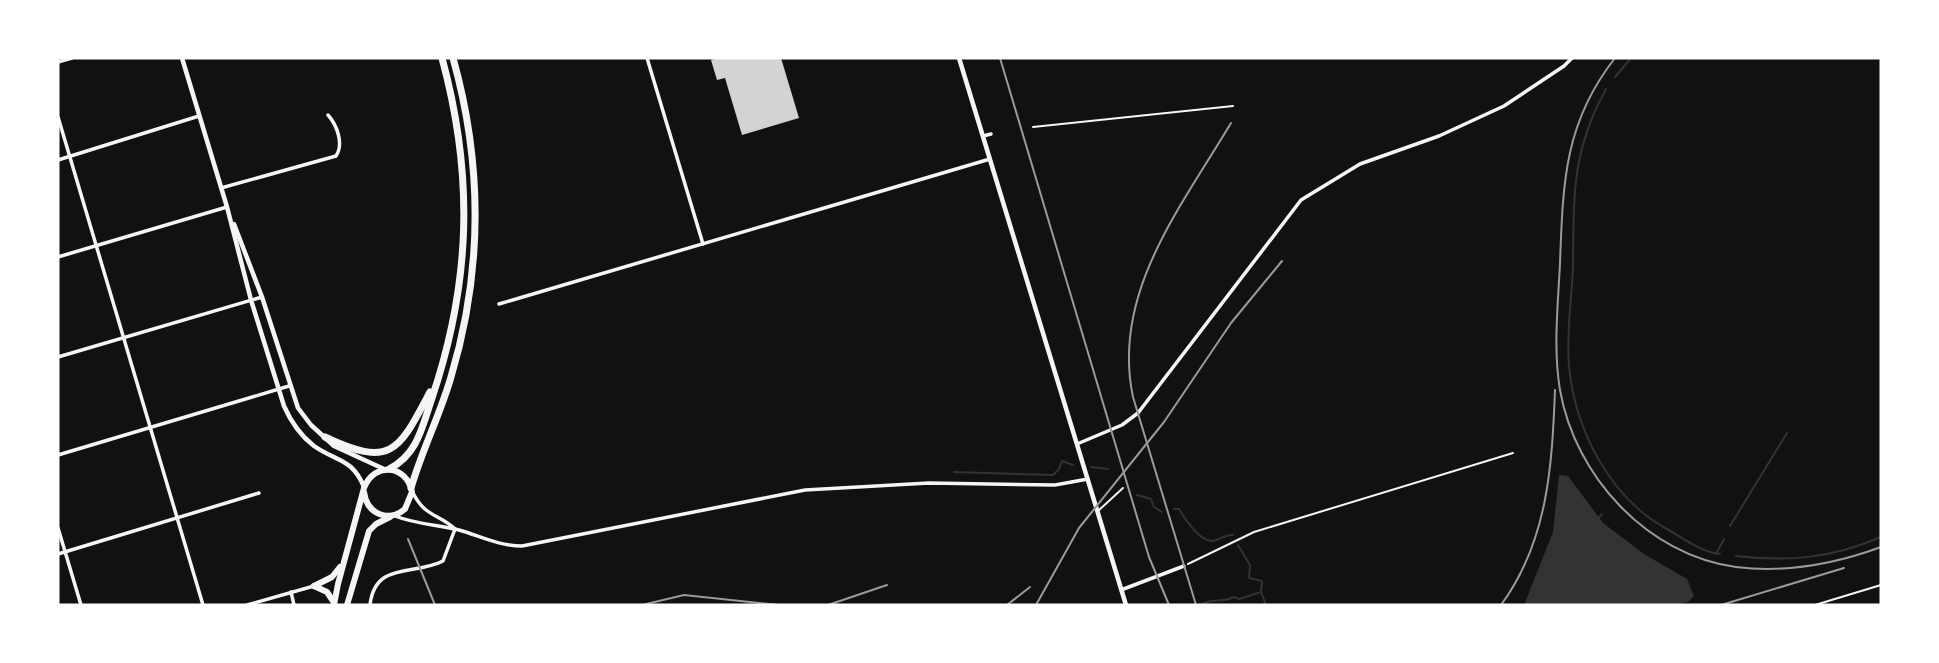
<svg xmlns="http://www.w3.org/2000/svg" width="1939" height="663" viewBox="0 0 1939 663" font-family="Montserrat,sans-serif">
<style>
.water{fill:#333}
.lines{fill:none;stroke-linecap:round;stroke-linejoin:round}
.stream{stroke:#333;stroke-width:2}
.building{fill:#d3d3d3}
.path{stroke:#f5f5f5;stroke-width:2}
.service{stroke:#f5f5f5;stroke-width:2}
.minor{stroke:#f5f5f5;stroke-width:3.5}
.tertiary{stroke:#f5f5f5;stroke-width:4.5}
.trunk{stroke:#f5f5f5;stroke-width:6}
.motorway{stroke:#f5f5f5;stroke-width:7}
.rail{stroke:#9a9a9a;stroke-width:2}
</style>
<rect width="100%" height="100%" fill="#111"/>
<polygon class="water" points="1559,475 1568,476 1603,523 1644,554 1687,579 1694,596 1688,602 1676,605 1524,605 1553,532"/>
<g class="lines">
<g class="stream">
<polyline points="1615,77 1631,58"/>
<path d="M1606 89C1571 152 1574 196 1573 265 1572 298 1566 333 1569 366 1575 430 1610 498 1667 529 1683 538 1701 552 1720 554"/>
<polyline points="1091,467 1108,469"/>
<polyline points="954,472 1053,475 1059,469 1062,461 1073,465"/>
<polyline points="1137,495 1151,499 1154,507 1162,512"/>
<path d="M1174 509H1179C1184 518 1200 541 1211 541 1219 541 1225 534 1233 535"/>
<polyline points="1599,517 1602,514"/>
<polyline points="1730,526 1787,433"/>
<polyline points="1238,545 1250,565 1249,578 1262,581 1261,592 1266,605"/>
<polyline points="1716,554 1724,539"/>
<path d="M1736 556C1789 562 1832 558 1881 537"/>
<path d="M1200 605C1211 598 1223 603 1234 597L1239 599 1261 592"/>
</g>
</g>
<polygon class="building" points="718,58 781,58 799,118 742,135 725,78 717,80 711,60"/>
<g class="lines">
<polyline class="path" points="1188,564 1254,532 1513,453"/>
<g class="service">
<polyline points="1033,127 1233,106"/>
<polyline points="1098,511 1123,488"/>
<polyline points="1815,605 1881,585"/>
</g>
<g class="minor">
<polyline points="647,58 703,244"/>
<polyline points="58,62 72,58"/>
<polyline points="58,117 203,605"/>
<polyline points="983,136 991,134"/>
<polyline points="58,160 199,116"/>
<path d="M221 188 336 156C344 144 337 125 328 115"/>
<polyline points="58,257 227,207"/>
<polyline points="499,304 990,159"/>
<polyline points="58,357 262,297"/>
<polyline points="1077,444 1122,425 1138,413 1301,200 1360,164 1439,136 1504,106 1564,66 1572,58"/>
<polyline points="58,455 289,386"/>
<path d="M413 493C426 518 438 513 455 529"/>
<path d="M395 516C415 524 438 525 459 530 480 536 499 546 522 546L805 490 929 483 1055 485 1088 479"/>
<polyline points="58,528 81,605"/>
<polyline points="58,554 259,493"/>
<polyline points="1121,590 1184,566"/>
<polyline points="291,592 294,605"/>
<polyline points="247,605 314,586"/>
<path d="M370 605C375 561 414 576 443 561L455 529"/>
</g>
<g class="tertiary">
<path d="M182 58 227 207 251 300 284 406C291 422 301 436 314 446 337 462 352 458 364 487"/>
<polyline points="959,58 1126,605"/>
<polyline points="234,224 262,297 298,408 311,425 334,446 384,469"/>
</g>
<g class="trunk">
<polyline points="314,586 332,577 340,567"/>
<polyline points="314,586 327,592 333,601"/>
<path d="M334 605 338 584 364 488C374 461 407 465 412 492L405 509C388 523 367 514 364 492"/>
<polyline points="347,605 369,531 376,524 390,517"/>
</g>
<g class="motorway">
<path d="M325 437C392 469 399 450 430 392"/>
<path d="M389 469C418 454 422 427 432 398 471 282 474 176 442 58"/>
<path d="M411 488C422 450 440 415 451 377 483 270 483 165 453 58"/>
</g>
<g class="rail">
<polyline points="1000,58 1149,557 1169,605"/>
<path d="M1615 58C1564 123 1563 183 1560 263 1558 305 1553 349 1560 390 1575 476 1647 555 1736 567 1785 573 1835 564 1881 547"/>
<polyline points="408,539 435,605"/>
<polyline points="642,605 684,595 779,605"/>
<polyline points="828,605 887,585"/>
<polyline points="1007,605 1030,587"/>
<polyline points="1036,605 1079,528 1164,422 1231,323 1282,261"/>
<path d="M1196 605 1133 397C1111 294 1181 207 1231 123"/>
<path d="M1501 605C1548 541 1552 466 1555 390"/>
<polyline points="1721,605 1844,568"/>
</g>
</g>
<rect width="1939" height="663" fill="none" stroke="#ffffff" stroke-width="119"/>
</svg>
